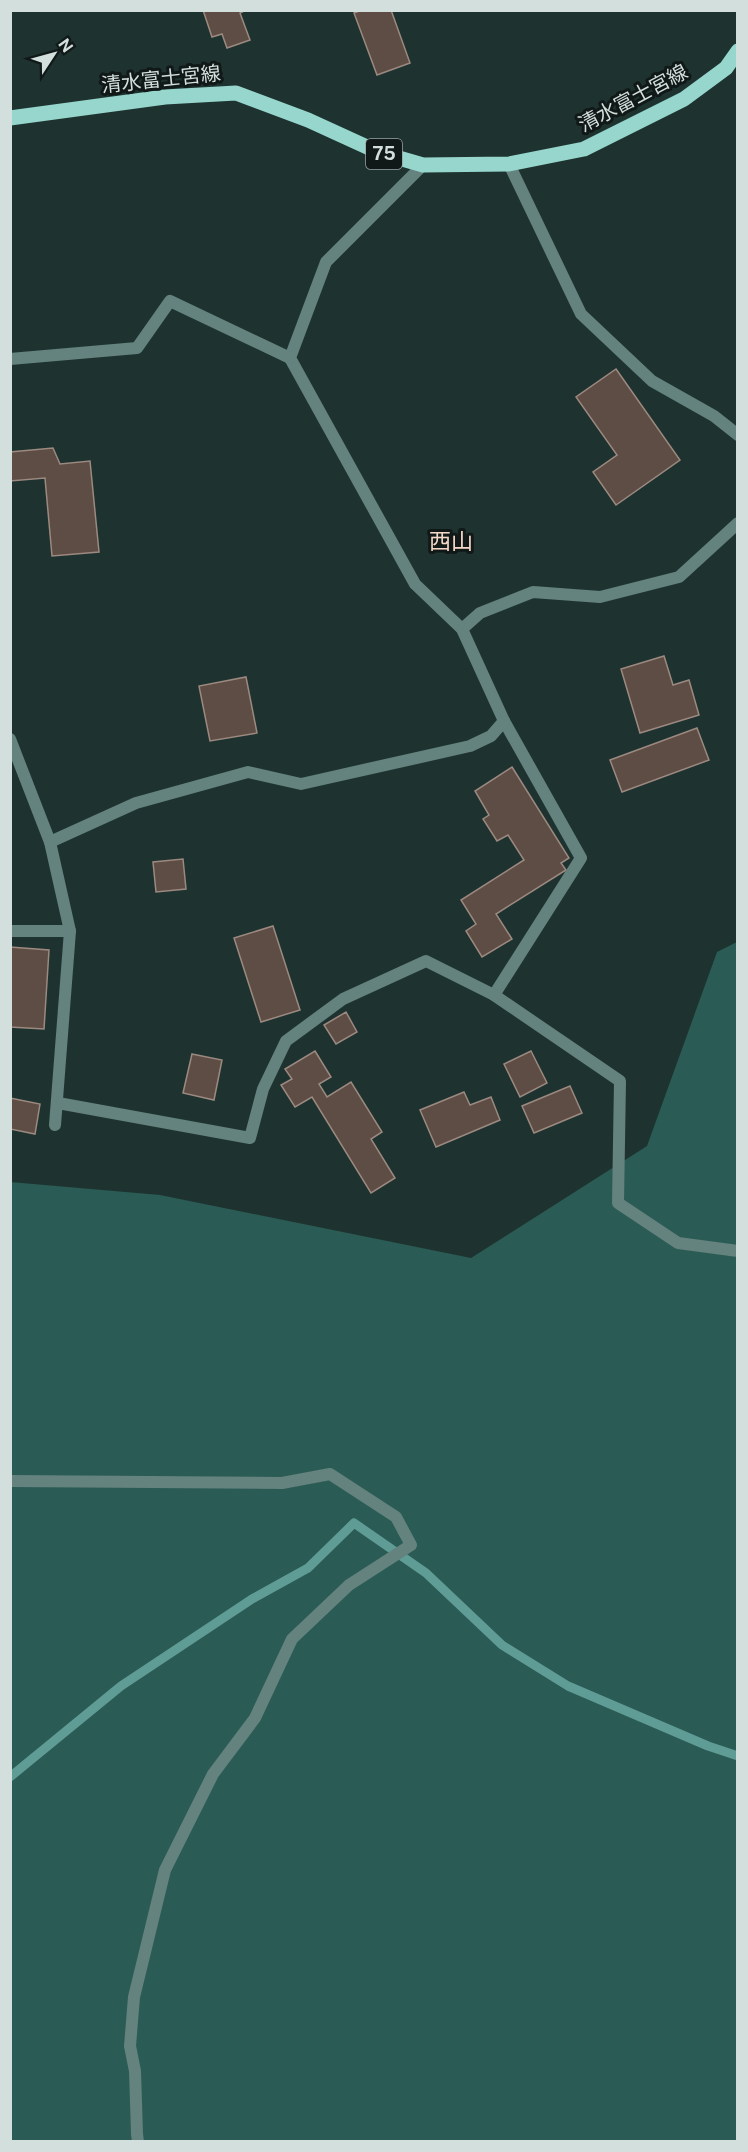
<svg xmlns="http://www.w3.org/2000/svg" width="748" height="2152" viewBox="0 0 748 2152" font-family="'Public Sans','Noto Sans JP',sans-serif">
<style>
.green{fill:#2b5b55}
.lines{fill:none;stroke-linecap:round;stroke-linejoin:round}
.stream{stroke:#609c96;stroke-width:9}
.building{fill:#5e4d45;stroke:#9c8980;stroke-width:1.5}
.service{stroke:#64827e;stroke-width:12}
.minor{stroke:#64827e;stroke-width:12}
.primary{stroke:#96d6cd;stroke-width:15}
.labels{text-anchor:middle;stroke-width:6;stroke-linejoin:round;paint-order:stroke}
.shield{fill:#101917;stroke:#98a4a2;stroke-width:1.5}
.shield-label{font-size:18px;font-weight:bold;fill:#d3dfdd}
.street-label{font-size:20px;fill:#d3dfdd;stroke:#101917}
.quarter-label{font-size:22px;fill:#f5d7c8;stroke:#101917}
</style>
<rect width="100%" height="100%" fill="#1e3330"/>
<polygon class="green" points="737,942 737,2141 11,2141 10,1182 160,1195 471,1258 647,1146 717,952"/>
<g class="lines">
<polyline class="stream" points="10,1777 121,1686 252,1599 308,1568 354,1523 426,1573 502,1645 568,1686 708,1746 738,1756"/>
</g>
<g class="building">
<polygon points="203,10 246,10 240,13 250,40 227,48 222,34 212,37"/>
<polygon points="362,10 391,10 410,63 377,75 354,13"/>
<polygon points="616,369 680,460 616,505 593,472 617,455 576,397"/>
<polygon points="53,448 60,464 90,461 99,552 52,556 45,478 10,481 10,452"/>
<polygon points="664,656 673,685 689,680 699,715 640,733 621,669"/>
<polygon points="246,677 257,733 210,741 199,686"/>
<polygon points="697,728 709,760 622,792 610,760"/>
<polygon points="512,767 569,858 561,863 566,870 496,914 512,939 482,957 466,931 476,924 461,900 524,860 508,835 497,841 483,819 489,815 475,791"/>
<polygon points="183,859 186,889 156,892 153,862"/>
<polygon points="273,926 300,1010 261,1022 234,938"/>
<polygon points="10,947 49,950 44,1029 10,1027"/>
<polygon points="346,1012 357,1032 336,1044 324,1025"/>
<polygon points="315,1051 331,1077 319,1084 327,1097 351,1082 382,1132 371,1139 395,1178 371,1193 312,1097 295,1107 281,1085 292,1079 285,1069"/>
<polygon points="531,1051 547,1083 520,1097 504,1064"/>
<polygon points="192,1054 222,1060 214,1100 183,1093"/>
<polygon points="570,1086 582,1113 534,1133 522,1106"/>
<polygon points="464,1092 470,1105 491,1097 500,1120 436,1147 420,1110"/>
<polygon points="10,1098 40,1104 35,1134 10,1129"/>
</g>
<g class="lines">
<g class="service">
<polyline points="509,164 581,314 652,381 714,416 738,435"/>
<polyline points="423,165 326,262 290,358 415,584 462,629 504,721 581,858 494,995 620,1081 618,1203 678,1243 738,1251"/>
<polyline points="10,359 137,348 170,301 290,358"/>
<polyline points="58,1103 250,1138 263,1089 286,1041 343,999 426,961 494,995"/>
</g>
<g class="minor">
<polyline points="462,629 480,613 533,592 600,597 679,577 738,523"/>
<polyline points="10,739 50,842 70,931 55,1125"/>
<polyline points="50,842 136,803 248,772 301,784 470,746 491,736 504,721"/>
<polyline points="10,931 70,931"/>
<polyline points="10,1481 282,1483 330,1474 396,1517 411,1545 349,1585 292,1639 255,1718 213,1774 165,1870 134,1997 130,2046 135,2071 137,2134 138,2142"/>
</g>
<polyline class="primary" points="10,118 165,97 236,93 308,120 378,152 423,165 509,164 584,149 684,99 726,68 738,51"/>
</g>
<g class="labels">
<rect class="shield" x="366" y="139" width="36" height="30" rx="4.5"/>
<g class="shield-label">
<text x="384" y="160">75</text>
</g>
<g class="street-label">
<text transform="translate(161 79) rotate(-6)" y="7">清水富士宮線</text>
<text transform="translate(633 98) rotate(-28)" y="7">清水富士宮線</text>
</g>
<g class="quarter-label">
<text x="451" y="549">西山</text>
</g>
</g>
<rect width="748" height="2152" fill="none" stroke="#d3dfdd" stroke-width="24"/>
<g transform="translate(54 54) rotate(54)" stroke="#101917" stroke-width="4.5" paint-order="stroke">
<path d="M0-4.5L10 22L0 15L-10 22Z" fill="#d3dfdd"/>
<text y="-9" font-size="16" font-weight="bold" text-anchor="middle" fill="#d3dfdd">N</text>
</g>
</svg>
